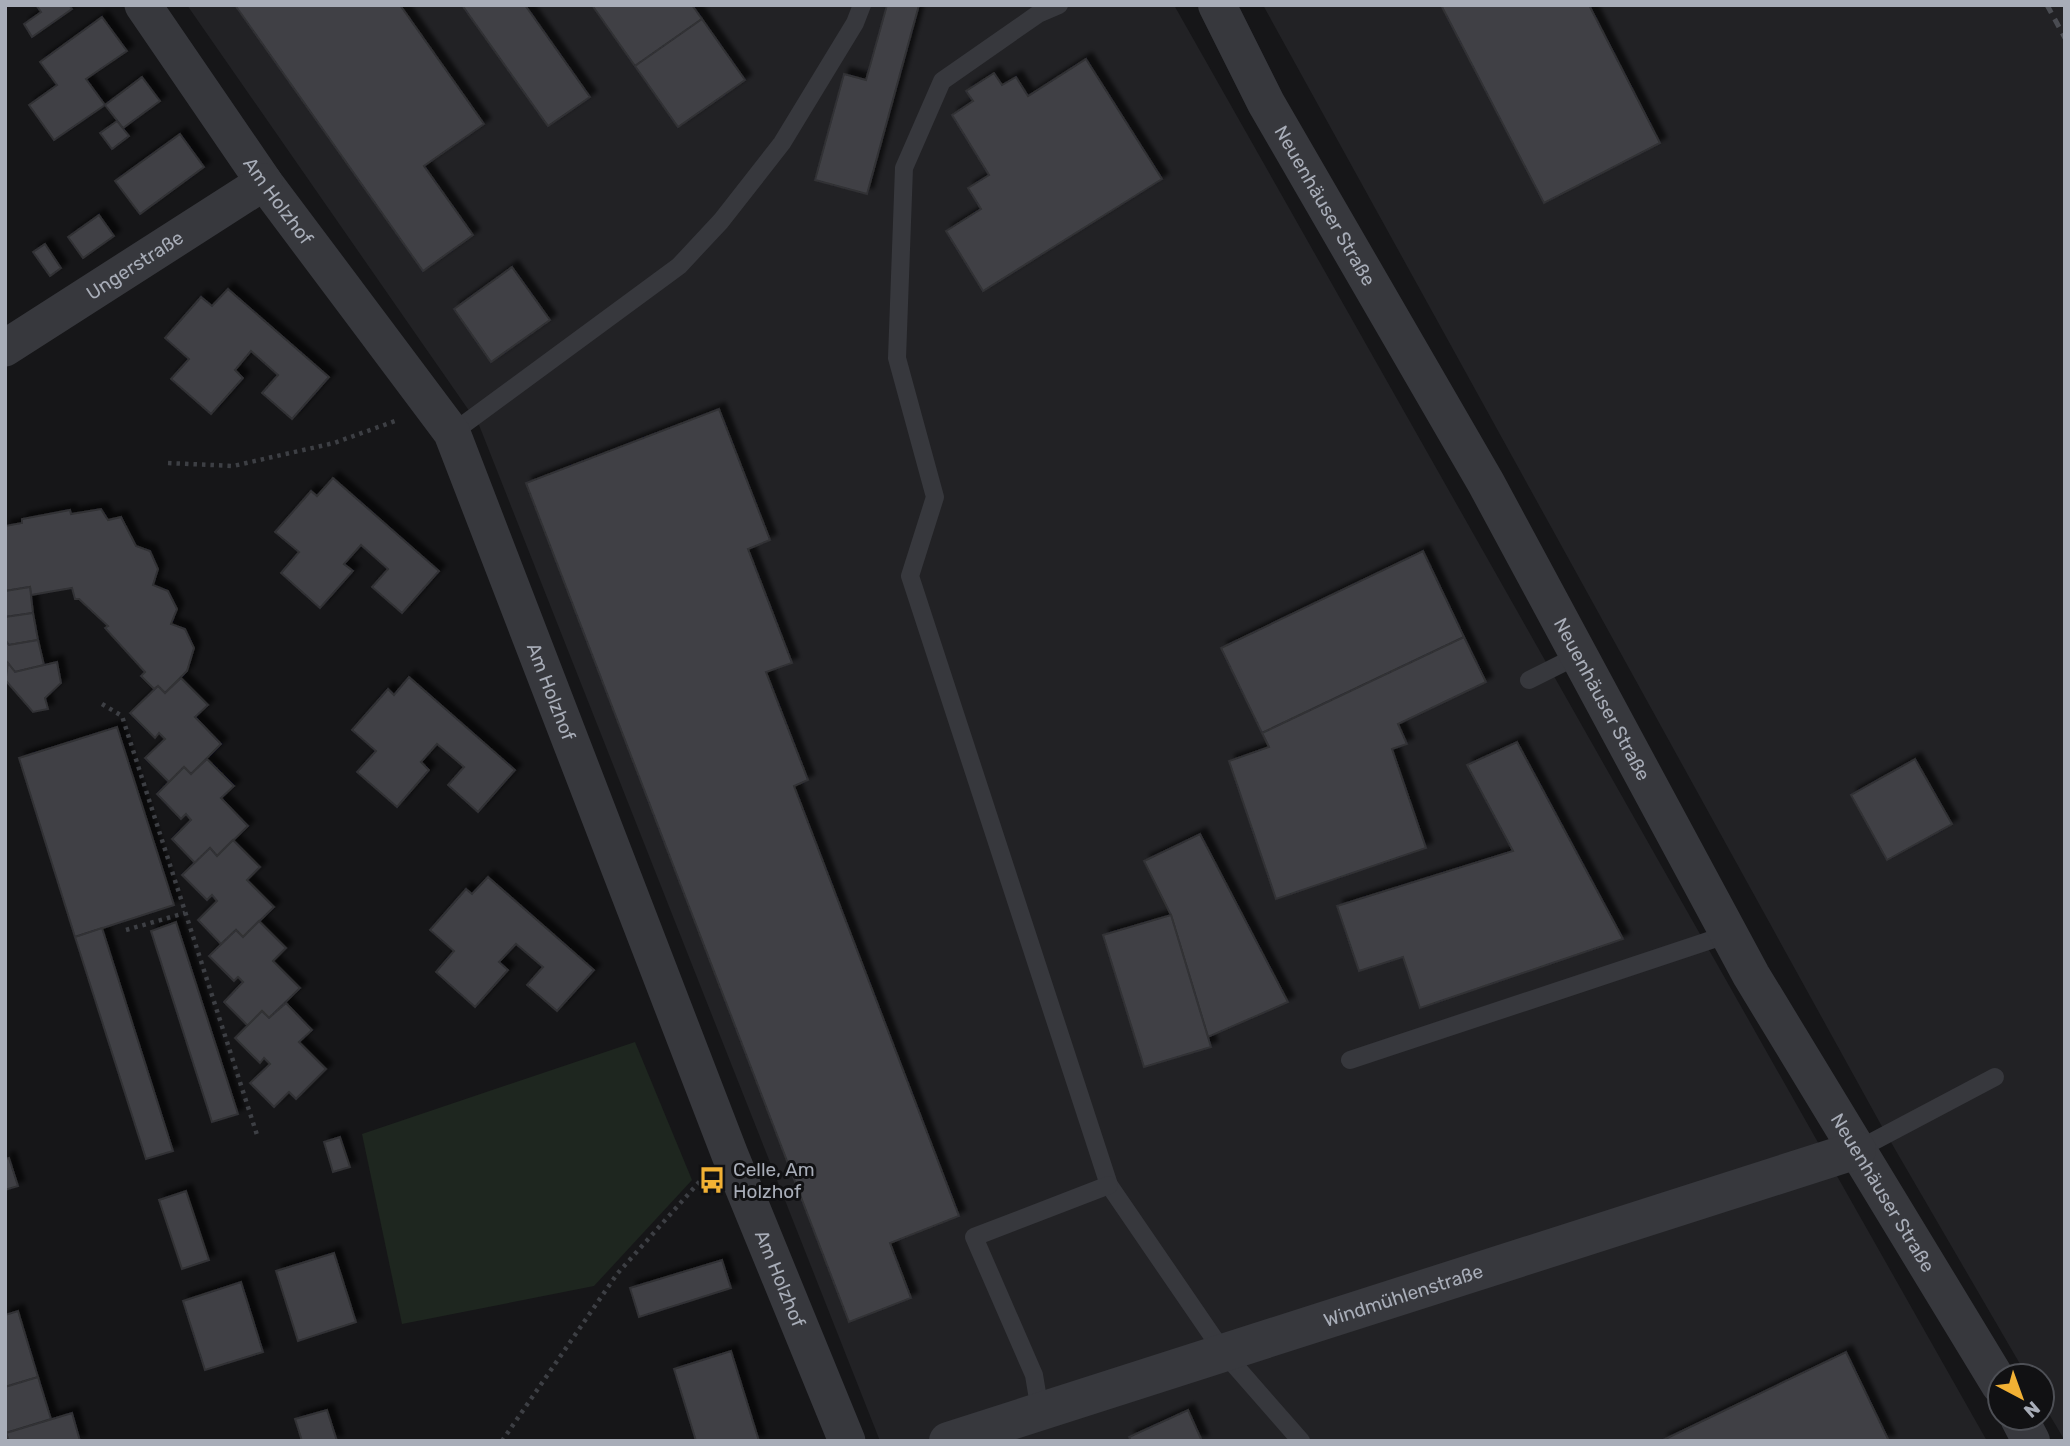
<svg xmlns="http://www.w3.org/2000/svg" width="2070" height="1446" viewBox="0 0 2070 1446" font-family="Rubik,sans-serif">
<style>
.built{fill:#222225}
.green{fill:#1e261f}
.building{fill:#404145;stroke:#303034;stroke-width:2;filter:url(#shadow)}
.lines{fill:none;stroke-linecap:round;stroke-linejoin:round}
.path{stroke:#3d3f44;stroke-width:4.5;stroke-dasharray:3.5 5;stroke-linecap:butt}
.service{stroke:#37383d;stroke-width:18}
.minor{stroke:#37383d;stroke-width:37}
.tertiary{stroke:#37383d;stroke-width:38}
.rail{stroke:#4a4c52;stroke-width:5;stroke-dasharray:9 7;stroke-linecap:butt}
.labels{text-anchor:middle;stroke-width:6;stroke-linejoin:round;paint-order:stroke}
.street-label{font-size:19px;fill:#a8adb8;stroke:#111113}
.poi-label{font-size:19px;fill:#a8adb8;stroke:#111113;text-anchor:start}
</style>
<defs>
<filter id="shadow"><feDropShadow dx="6" dy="-6" stdDeviation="2" flood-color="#0009"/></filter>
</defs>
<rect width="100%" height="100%" fill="#161618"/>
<g class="built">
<polygon points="187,5 1174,5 1987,1441 880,1441 479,425"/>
<polygon points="1263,5 2065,5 2065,1441 2042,1402 2042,1376 2027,1376 1885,1132"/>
</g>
<polygon class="green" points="635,1042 692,1180 594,1286 402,1324 362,1134"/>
<g class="building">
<polygon points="36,5 69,5 72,9 32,37 24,24 41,12"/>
<polygon points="235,5 400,5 484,124 424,166 473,235 423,271"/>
<polygon points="462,5 525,5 590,97 548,126"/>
<polygon points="592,5 692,5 702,19 635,66"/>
<polygon points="887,5 919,5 867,194 815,180 844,74 866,80"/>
<polygon points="1441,5 1589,5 1660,143 1544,203"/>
<polygon points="102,17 127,51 86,79 105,105 54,140 29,105 57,85 40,62"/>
<polygon points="702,19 745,80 678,127 635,66"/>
<polygon points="1086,59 1162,179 983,291 946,231 981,209 968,188 989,175 952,115 973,101 966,91 994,73 1002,85 1016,77 1028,96"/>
<polygon points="142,77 160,101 123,128 105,105"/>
<polygon points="117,121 129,136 112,149 100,133"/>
<polygon points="180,134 204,167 140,214 115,181"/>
<polygon points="99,215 114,236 83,258 68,237"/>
<polygon points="45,244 61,268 50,276 33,252"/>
<polygon points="512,267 550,320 491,362 454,309"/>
<polygon points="228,289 329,377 292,419 262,393 278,375 251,351 235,370 243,378 211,414 171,379 189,359 165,338 201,297 212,306"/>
<polygon points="719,409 770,540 748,549 792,663 766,672 808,780 794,786 959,1216 890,1243 911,1298 849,1322 526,483"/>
<polygon points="333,478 439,571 402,613 372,587 388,569 361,545 344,564 353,571 320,608 281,573 299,552 275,532 311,491 317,496"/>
<polygon points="101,509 108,520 121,517 136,546 150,551 158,569 153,585 168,591 177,609 171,624 185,629 194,648 187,671 165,693 158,686 154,689 141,676 145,672 105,628 108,626 79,599 75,599 72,588 31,595 30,587 5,591 5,526 22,523 22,519 70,510 71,514"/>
<polygon points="1423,551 1464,637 1262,733 1221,648"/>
<polygon points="30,587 33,613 5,617 5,591"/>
<polygon points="33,613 38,640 9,645 5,640 5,617"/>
<polygon points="1464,637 1486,682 1398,724 1407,744 1392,749 1426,848 1276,899 1229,761 1269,747 1262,733"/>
<polygon points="5,640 9,645 38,640 44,665 15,672 5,660"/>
<polygon points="57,662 61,683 45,698 48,709 33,712 7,682 5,683 8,663 15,672"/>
<polygon points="409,677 515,770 478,812 448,785 464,767 437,744 421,762 429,770 397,807 357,772 376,751 352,730 388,689 394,695"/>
<polygon points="181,678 208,705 195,717 221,744 191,774 184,767 169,782 145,758 165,739 159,733 155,738 130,713 158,686 165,693"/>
<polygon points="117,727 174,905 75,937 19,758"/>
<polygon points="1517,742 1623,939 1420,1008 1403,957 1359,971 1337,906 1513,851 1467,765"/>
<polygon points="207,759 234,786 221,798 248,826 217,856 210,848 195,863 172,839 191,820 186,814 181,819 157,794 184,767 191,774"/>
<polygon points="1915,759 1952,824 1887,860 1851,795"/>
<polygon points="1200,834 1288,1002 1208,1037 1171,915 1144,861"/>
<polygon points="233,840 260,867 247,880 274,907 243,937 236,930 221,944 198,920 217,901 212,895 207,900 182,875 210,848 217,856"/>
<polygon points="488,877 594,970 557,1011 527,985 543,967 516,944 499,962 508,970 475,1007 436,972 454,951 430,930 466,889 472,894"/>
<polygon points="1171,915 1211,1047 1144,1067 1103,935"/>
<polygon points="259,921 286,948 273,961 300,988 269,1018 262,1011 248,1026 224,1002 243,982 238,977 234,981 209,956 236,930 243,937"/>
<polygon points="176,922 238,1114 212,1122 151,931"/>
<polygon points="102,928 173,1151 146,1159 75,937"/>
<polygon points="286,1003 312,1030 299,1042 326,1069 296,1099 289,1092 274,1107 250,1083 270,1064 264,1058 260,1063 235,1038 262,1011 269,1018"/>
<polygon points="340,1137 350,1167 333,1172 324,1142"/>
<polygon points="9,1158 18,1186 5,1190 5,1159"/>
<polygon points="186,1191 209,1260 182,1269 159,1200"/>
<polygon points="334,1253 356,1322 298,1341 276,1271"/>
<polygon points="722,1260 731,1288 639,1317 630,1288"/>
<polygon points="241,1282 263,1352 205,1370 183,1301"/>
<polygon points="18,1311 38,1377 5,1387 5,1315"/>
<polygon points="731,1351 759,1441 696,1441 674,1369"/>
<polygon points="1846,1352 1889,1441 1661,1441"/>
<polygon points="38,1377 51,1419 6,1433 5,1387"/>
<polygon points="327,1410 337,1441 302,1441 295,1419"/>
<polygon points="1188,1410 1202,1441 1131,1441 1129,1437"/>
<polygon points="72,1413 80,1441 9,1441 6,1433"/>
</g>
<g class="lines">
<g class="path">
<polyline points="168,463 233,466 334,443 398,420"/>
<polyline points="102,704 122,716 258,1138"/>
<polyline points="126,930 185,913"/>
<polyline points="502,1441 617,1274 701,1180"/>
</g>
<g class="service">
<polyline points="1059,5 1038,14 942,81 904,168 897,358 935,497 910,576 1109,1185 1224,1353 1301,1441"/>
<polyline points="452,433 679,266 721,221 782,143 855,23 862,5"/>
<polyline points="1529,680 1579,655"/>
<polyline points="1350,1060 1729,934"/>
<polyline points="1857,1150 1995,1077"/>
<polyline points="1040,1411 1034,1375 974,1237 1109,1185"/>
</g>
<g class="minor">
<path id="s1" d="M143 5 264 182 452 433 730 1155 847 1441"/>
<path id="s2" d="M5 348 264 182"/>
</g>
<g class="tertiary">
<path id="s3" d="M1217 5 1266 103 1486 483 1751 975 2000 1385"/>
<polyline points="2019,1418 2031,1441"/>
<path id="s4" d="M948 1441 1857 1150"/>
</g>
<polyline class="rail" points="2047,5 2065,38"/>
</g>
<defs>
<symbol id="bus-bare" viewBox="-9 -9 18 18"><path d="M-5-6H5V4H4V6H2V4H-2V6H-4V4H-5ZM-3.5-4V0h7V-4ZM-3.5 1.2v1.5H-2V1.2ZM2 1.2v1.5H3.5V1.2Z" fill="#f2b134" stroke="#111113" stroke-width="2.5" paint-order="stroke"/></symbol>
</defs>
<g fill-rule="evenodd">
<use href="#bus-bare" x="693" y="1161" width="38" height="38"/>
</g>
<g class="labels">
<g class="street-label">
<text dy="7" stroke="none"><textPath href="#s1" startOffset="238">Am Holzhof</textPath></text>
<text dy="7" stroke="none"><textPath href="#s3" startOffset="228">Neuenhäuser Straße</textPath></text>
<text dy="7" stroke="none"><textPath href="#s2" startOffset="154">Ungerstraße</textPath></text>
<text dy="7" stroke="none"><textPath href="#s1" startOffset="805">Am Holzhof</textPath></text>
<text dy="7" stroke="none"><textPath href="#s3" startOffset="794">Neuenhäuser Straße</textPath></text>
<text dy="7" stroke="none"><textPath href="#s3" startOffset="1362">Neuenhäuser Straße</textPath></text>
<text dy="7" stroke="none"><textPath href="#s1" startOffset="1435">Am Holzhof</textPath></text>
<text dy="7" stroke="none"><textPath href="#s4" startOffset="478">Windmühlenstraße</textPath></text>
</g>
<g class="poi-label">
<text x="733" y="1176">Celle, Am<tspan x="733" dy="22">Holzhof</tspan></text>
</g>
</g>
<rect width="2070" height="1446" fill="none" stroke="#a8adb8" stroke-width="14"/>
<g transform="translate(2021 1397) rotate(139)"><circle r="33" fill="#111113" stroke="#4d4f55" stroke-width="2"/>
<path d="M0-5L12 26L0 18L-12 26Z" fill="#f2b134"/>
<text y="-10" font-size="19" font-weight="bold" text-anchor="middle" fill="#a8adb8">N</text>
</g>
</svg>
